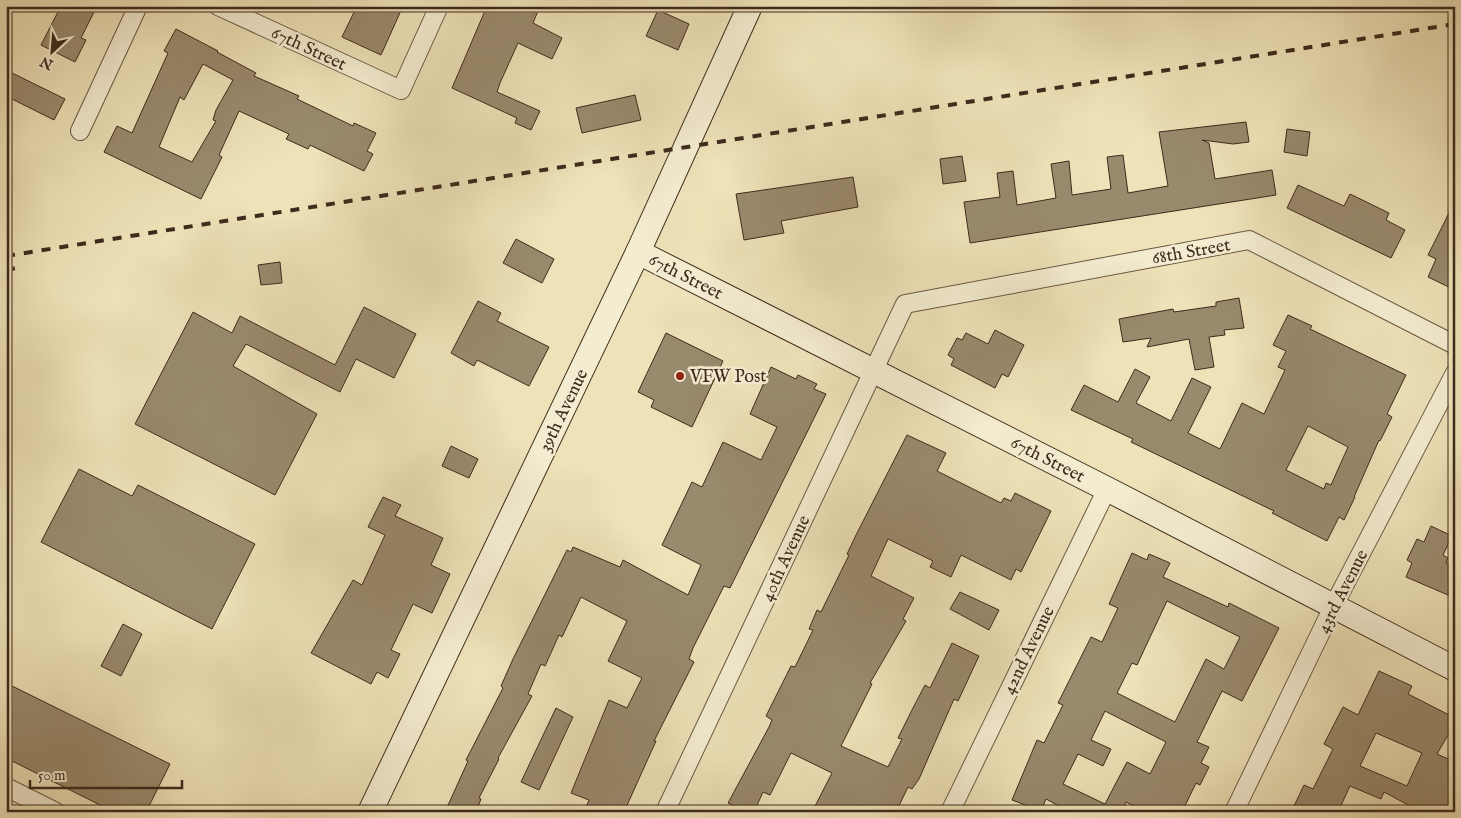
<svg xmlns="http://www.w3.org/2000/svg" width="1461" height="818" viewBox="0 0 1461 818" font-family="'IM FELL English',serif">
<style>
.building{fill:#998a6d;stroke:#3d2b1c;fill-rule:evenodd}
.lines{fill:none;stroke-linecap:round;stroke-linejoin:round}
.street-casing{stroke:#695943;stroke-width:20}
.secondary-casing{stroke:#3d2b1c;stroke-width:26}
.street{stroke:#f4ecd1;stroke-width:18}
.secondary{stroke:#f4ecd1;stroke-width:24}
.rail{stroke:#3d2b1c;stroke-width:4;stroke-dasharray:9 9;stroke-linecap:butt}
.poi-dot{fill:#8f2418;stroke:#f4ecd1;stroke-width:2}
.labels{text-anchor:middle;stroke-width:5;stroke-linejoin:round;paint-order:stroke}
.street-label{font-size:18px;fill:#3d2b1c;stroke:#f4ecd1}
.poi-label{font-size:18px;fill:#3d2b1c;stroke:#f4ecd1;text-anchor:start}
</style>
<rect width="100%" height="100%" fill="#eee2b8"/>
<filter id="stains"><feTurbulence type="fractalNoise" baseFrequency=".004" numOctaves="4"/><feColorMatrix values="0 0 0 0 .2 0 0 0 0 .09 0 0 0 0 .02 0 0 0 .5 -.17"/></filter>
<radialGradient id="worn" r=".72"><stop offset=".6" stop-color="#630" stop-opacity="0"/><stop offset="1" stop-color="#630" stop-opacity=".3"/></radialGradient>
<g class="building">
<polygon points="61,6 97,6 81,38 86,40 75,62 41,45"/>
<polygon points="357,6 403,6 381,55 342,37"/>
<polygon points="487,6 540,6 533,23 562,38 552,59 518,43 500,83 497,92 540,111 531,130 515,123 517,118 452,88"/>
<polygon points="658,10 689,24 678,50 646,36"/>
<path d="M176 29 218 51 217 52 256 73 254 76 299 96 297 99 353 126 354 123 376 133 367 151 373 154 364 171 310 145 308 149 286 139 289 134 239 111 219 155 222 157 201 199 104 152 117 126 132 133 168 53 164 51ZM203 64 233 80 216 110 213 120 216 121 192 162 159 147 180 97 184 100Z"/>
<polygon points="6,70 65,99 54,120 6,96"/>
<polygon points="635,95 641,120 582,133 576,108"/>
<polygon points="1246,122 1249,142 1233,144 1202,140 1209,143 1215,179 1272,170 1276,195 970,243 964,202 1000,197 997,173 1013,171 1017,205 1056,198 1051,164 1069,161 1072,195 1111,189 1107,157 1123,155 1128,193 1168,186 1159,132"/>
<polygon points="1287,129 1310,132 1307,156 1284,152"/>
<polygon points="962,156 966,181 943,184 940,159"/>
<polygon points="853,177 858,207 781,221 784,233 744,240 736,194"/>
<polygon points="1298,185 1344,206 1350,194 1389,213 1386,220 1405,230 1391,258 1287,208"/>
<polygon points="1455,201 1455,290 1428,277 1436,259 1428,255"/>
<polygon points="516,239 554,259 542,283 503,263"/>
<polygon points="280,262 282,283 261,285 258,265"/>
<polygon points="1239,298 1244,328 1224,330 1225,335 1209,337 1214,367 1195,370 1189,339 1147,347 1151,338 1123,342 1119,319 1173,309 1174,312 1216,306 1216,302"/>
<polygon points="478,301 501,313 497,321 549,347 529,386 477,360 474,366 451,353"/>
<polygon points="364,307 416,334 394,378 356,359 340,392 246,344 233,366 317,414 275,495 135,424 193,312 232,333 240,316 335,365"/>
<path d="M1288 315 1312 326 1310 329 1406 375 1387 414 1392 417 1380 441 1379 440 1354 497H1355L1344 520 1339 517 1327 541 1272 513 1274 511 1131 442 1133 439 1071 410 1084 385 1118 402 1135 369 1150 377 1136 403 1171 421 1192 378 1211 387 1188 433 1220 449 1242 403 1264 414 1285 370 1278 367 1286 351 1273 345ZM1308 426 1348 447 1331 485 1326 483 1324 489 1286 470Z"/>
<polygon points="995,330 1024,345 1008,377 1002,374 995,388 951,365 954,359 948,355 957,338 962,340 966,333 988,344"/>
<polygon points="666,333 723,361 692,427 651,407 654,400 638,392"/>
<polygon points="771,367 796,379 798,375 817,384 814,389 826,394 730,588 724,586 693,648 689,659 694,662 654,741 656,741 624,812 584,812 589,800 571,793 609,700 627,708 642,678 608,661 627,621 581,597 562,637 559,635 545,666 541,664 528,694 532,696 498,758 499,759 479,798 481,799 476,812 445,812 468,761 466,760 503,688 501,686 513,659 567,550 571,552 573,547 620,567 623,560 688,595 701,565 662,545 692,482 702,487 723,442 761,460 777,427 750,414"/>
<polygon points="907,435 946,453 937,471 1001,503 1004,498 1011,501 1015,493 1051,511 1021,572 1016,569 1011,580 961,555 951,577 930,567 933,561 888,539 871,576 914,598 903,619 906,621 870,683 872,684 841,746 888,767 902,739 898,738 914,706 925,685 930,688 952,643 979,656 958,701 954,699 919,779 912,789 908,787 896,812 812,812 832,773 791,753 770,795 763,792 754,812 747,812 728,803 769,727 772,720 766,716 791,666 795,667 813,630 809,629 817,610 821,612 849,555 847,554 856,535"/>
<polygon points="451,446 478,459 469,478 442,466"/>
<polygon points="79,469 132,496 138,485 255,544 212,629 41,542"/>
<polygon points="383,497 401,505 395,516 443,538 431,565 450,574 432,613 413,604 391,650 400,654 388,678 377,672 371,684 311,653 353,580 362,585 385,535 368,527"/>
<polygon points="1431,526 1452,536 1443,555 1448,558 1446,563 1455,567 1455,598 1406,577 1412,563 1407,560 1417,539 1424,542"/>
<path d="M1132 553 1147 560 1149 554 1170 563 1163 577 1228 607 1229 603 1279 628 1242 701 1222 691 1197 742 1209 747 1201 763 1209 767 1200 785 1196 783 1182 812H1146L1126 802 1122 812H1070L1046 799 1041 811 1012 800 1037 740 1044 743 1063 705 1058 703 1091 637 1102 642 1118 608 1109 604ZM1167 601 1240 637 1224 669 1206 659 1175 722 1117 693 1132 663 1137 665ZM1105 711 1166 742 1150 774 1127 762 1105 804 1063 784 1078 754 1103 766 1111 749 1091 740Z"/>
<polygon points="960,592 999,610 989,630 950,609"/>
<polygon points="123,624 142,634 121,676 101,666"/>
<path d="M1379 671 1412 686 1408 694 1455 718V723L1437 754 1455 762V812H1421L1384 792 1381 799 1350 786 1338 812H1306L1294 806 1304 785 1313 789 1333 749 1324 744 1343 707 1358 715ZM1376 733 1422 753 1407 786 1360 766Z"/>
<polygon points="6,683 170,764 146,812 114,812 6,758"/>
<polygon points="556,708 573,717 539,790 521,782"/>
</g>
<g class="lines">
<defs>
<g id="street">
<polyline points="218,6 401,90 439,6"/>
<polyline points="80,131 138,6"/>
<polyline points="6,787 56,812"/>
<polyline points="665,812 905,304 1249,240 1455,345"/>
<polyline points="950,812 1107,489"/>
<polyline points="1234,812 1334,605 1455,373"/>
</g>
<g id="secondary">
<polyline points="638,252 1107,489 1455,669"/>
<polyline points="370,812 638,252 750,6"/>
</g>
</defs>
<use href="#street" class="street-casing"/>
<use href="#secondary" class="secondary-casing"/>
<use href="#street" class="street"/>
<use href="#secondary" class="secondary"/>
<g class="rail">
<polyline points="6,256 1455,24"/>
<polyline points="6,270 16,268"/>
</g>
</g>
<circle class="poi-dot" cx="680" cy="376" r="5"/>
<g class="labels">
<g class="street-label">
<text transform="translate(309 48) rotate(25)" y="6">67th Street</text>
<text transform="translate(1191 251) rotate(-10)" y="6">68th Street</text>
<text transform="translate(686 276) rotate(27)" y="6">67th Street</text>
<text transform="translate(563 410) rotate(-64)" y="6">39th Avenue</text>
<text transform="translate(1048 459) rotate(27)" y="6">67th Street</text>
<text transform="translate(785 558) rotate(-65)" y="6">40th Avenue</text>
<text transform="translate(1342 591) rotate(-63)" y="6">43rd Avenue</text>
<text transform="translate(1028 650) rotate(-64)" y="6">42nd Avenue</text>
</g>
<g class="poi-label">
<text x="690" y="382">VFW Post</text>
</g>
</g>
<rect width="1461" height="818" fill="none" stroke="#eee2b8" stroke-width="25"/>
<rect x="8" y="8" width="1446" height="803" fill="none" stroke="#3d2b1c" stroke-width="2.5"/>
<rect x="12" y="12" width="1436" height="793" fill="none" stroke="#3d2b1c"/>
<g transform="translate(52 52) rotate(206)" stroke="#f4ecd1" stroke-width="4" paint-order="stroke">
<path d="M0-4L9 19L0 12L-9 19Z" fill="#3d2b1c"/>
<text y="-8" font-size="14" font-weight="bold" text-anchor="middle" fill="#3d2b1c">N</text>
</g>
<path d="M30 780v8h152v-8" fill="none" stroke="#3d2b1c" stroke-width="2.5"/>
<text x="38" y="780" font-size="15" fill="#3d2b1c" stroke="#f4ecd1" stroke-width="4" paint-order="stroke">50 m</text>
<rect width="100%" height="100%" filter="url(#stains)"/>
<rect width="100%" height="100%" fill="url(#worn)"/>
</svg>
